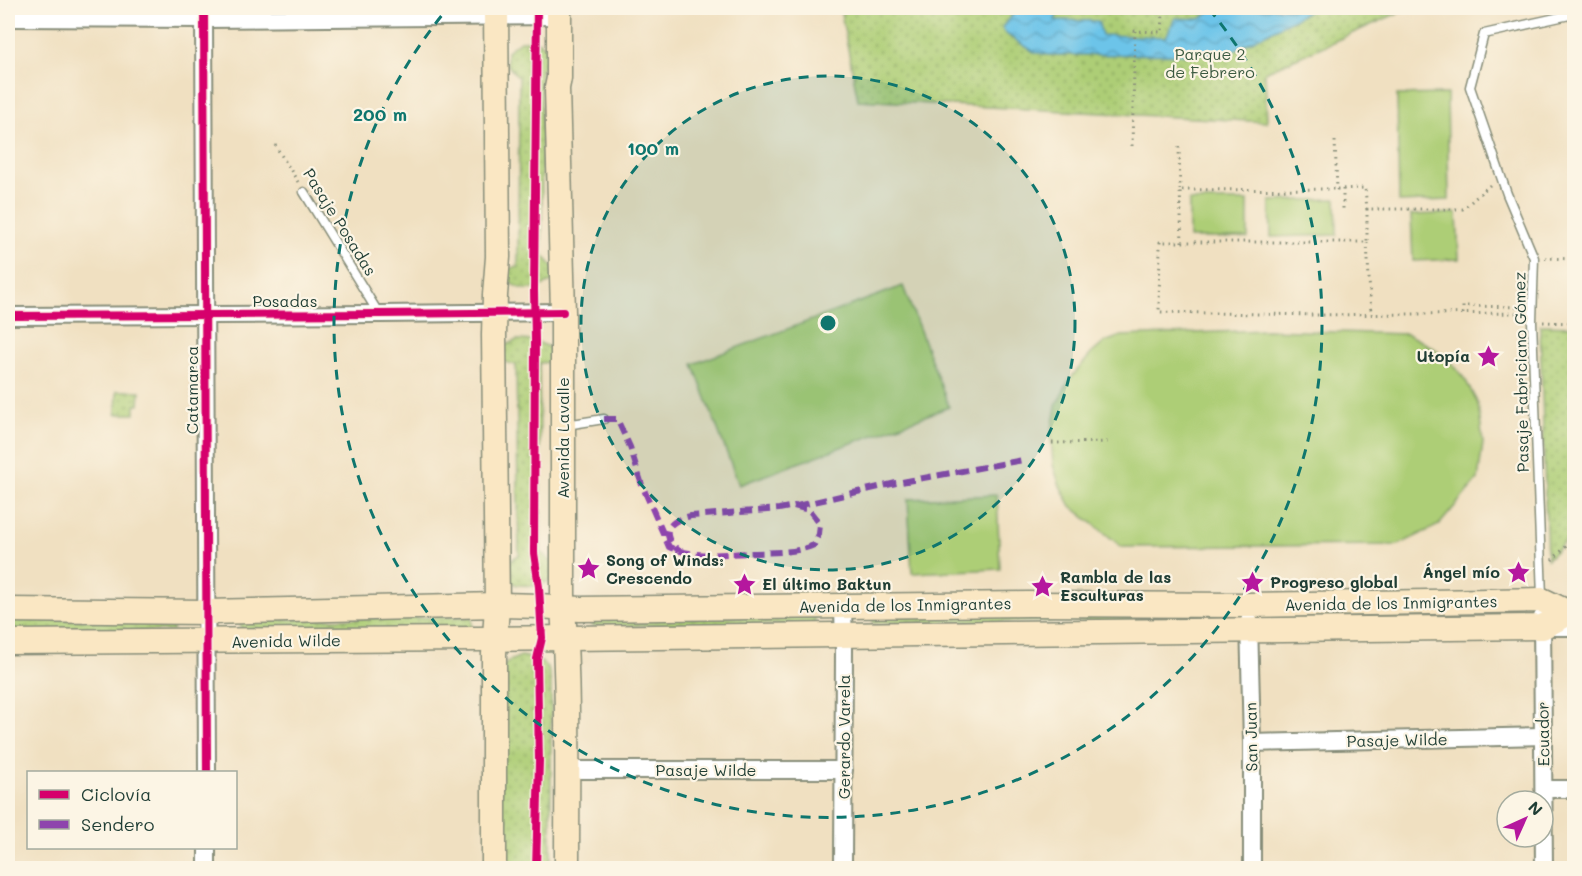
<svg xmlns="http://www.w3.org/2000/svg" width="1582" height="876" viewBox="0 0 1582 876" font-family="Mali,sans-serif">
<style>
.green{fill:url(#green-dots);stroke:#668655;stroke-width:1.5}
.pitch{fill:#adce76;stroke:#668655;stroke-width:1.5}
.water{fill:url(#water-waves);stroke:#46808e;stroke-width:1.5}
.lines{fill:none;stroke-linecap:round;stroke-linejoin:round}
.lane-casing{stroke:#888e7a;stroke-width:11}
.street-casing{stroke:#888e7a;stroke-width:20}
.secondary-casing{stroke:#888e7a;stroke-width:27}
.path{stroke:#888e7a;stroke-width:3;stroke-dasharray:1.5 4.5;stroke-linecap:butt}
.lane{stroke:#fff;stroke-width:8}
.street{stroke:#fff;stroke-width:16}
.secondary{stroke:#fae7c3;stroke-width:24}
.quiet{stroke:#8e44ad;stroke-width:6;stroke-dasharray:12 6;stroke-linecap:butt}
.cycleway-casing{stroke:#fcf5e5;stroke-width:11}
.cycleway{stroke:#d6006c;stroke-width:8}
.ring{fill:none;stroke:#0f766e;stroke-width:3;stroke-dasharray:10 8}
.labels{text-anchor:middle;stroke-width:4.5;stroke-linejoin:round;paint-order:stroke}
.park-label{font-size:16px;fill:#3b5a41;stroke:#fcf5e5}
.street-label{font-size:16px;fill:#1f3d34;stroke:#fcf5e5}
.poi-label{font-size:16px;font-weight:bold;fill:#1f3d34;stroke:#fcf5e5;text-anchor:start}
.centre{fill:#0f766e;stroke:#fcf5e5;stroke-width:3}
.ring-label{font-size:18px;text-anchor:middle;font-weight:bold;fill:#0f766e;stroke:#fcf5e5;stroke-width:4.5;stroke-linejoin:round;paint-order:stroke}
</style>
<defs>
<pattern id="green-dots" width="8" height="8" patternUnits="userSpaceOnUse" patternTransform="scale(1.5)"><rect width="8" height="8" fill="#adce76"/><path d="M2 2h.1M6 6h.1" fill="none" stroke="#8ca862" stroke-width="1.8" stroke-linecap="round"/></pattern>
<pattern id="water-waves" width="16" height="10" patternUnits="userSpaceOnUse" patternTransform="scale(1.5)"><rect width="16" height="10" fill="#6cc4e9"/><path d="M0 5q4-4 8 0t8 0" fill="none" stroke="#58a0be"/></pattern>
</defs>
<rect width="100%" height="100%" fill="#fcf5e5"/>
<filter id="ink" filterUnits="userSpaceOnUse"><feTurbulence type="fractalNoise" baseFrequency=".0167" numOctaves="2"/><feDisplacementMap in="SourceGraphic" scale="12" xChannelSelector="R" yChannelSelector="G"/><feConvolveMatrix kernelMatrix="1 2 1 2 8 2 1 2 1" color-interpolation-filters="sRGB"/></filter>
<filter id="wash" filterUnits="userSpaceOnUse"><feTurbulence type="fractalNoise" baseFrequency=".008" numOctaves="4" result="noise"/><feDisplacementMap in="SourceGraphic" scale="24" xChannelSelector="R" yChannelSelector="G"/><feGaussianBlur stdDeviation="1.35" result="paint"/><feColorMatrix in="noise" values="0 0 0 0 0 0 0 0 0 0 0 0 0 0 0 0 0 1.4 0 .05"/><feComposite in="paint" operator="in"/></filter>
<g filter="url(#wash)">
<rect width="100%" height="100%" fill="#f0e0c1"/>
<g class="green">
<polygon points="840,8 1409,8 1265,72 1267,122 858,100"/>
<path d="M520 41H537L553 51 552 66 541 69 542 254 553 267V281C536 289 525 295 508 281L507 269 518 267 519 79 507 64V51Z"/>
<polygon points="1540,325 1574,326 1574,533 1547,559"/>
<polygon points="517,340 535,341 553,349 552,362 539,363 541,552 553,563 552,579 539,586 518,585 507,581 506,563 519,555 516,365 501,361 502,347"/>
<polygon points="117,391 140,391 139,405 135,405 135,414 116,414"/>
<polygon points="1226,613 1226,620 873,623 873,616"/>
<polygon points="815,616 815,624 592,626 591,619"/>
<polygon points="472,617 472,632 241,630 240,620"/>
<polygon points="8,619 169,620 173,624 173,631 8,632"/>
<polygon points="521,656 537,659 548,668 551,683 551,868 500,868 501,670 507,662"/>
</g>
<g class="pitch">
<polygon points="1447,94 1449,200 1399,202 1397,95"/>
<polygon points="1336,199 1337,235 1271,237 1270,201"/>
<rect x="1189" y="201" width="59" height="37"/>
<polygon points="1457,213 1459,259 1413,261 1411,215"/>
<polygon points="903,286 949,407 739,485 693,364"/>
<polygon points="1266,330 1407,334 1430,346 1449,359 1466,381 1478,404 1483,443 1478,479 1439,525 1398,545 1122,547 1071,506 1060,486 1053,465 1051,436 1056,406 1069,380 1091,354 1105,342 1121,336"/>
<polygon points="997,495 1000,569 912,573 908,499"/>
</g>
<polygon class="water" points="1019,8 1060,8 1055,20 1098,21 1102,35 1166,37 1175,18 1200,19 1216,8 1315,8 1231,52 1223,54 1048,55 1034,52 1006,34 1002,27"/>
</g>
<g filter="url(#ink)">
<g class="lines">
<defs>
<g id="lane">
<polyline points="304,192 379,314"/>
<polyline points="566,425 604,419"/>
<polyline points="1542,597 1532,321 1534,258 1507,194 1470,87 1484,34 1574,14"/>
</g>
<g id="street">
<polyline points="204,8 207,772"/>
<polyline points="8,18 204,19 559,16"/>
<polyline points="8,316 380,314 563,312"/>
<polyline points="843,606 844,650 843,868"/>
<polyline points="1542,617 1544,868"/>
<polyline points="1249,621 1252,743 1252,868"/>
<polyline points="1546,627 1574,627"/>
<polyline points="1252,743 1543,736"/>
<polyline points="567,770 844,770"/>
<polyline points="1544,789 1574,789"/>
<polyline points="207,868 207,848"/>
</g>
<g id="secondary">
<path d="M559 8V78L557 88 563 312V607C569 694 567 781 567 868"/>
<polyline points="8,610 207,612 497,605 540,606 580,609 1028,604 1248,605 1542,600 1569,613 1574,613"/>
<polyline points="8,642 478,639 1542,627 1569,613"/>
<polyline points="494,868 494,654 497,605 494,335 495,295 498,257 496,8"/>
</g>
</defs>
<use href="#lane" class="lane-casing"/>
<use href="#street" class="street-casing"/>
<use href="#secondary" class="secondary-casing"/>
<g class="path">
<polyline points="1335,141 1337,189 1365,188 1367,209"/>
<polyline points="275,145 298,182"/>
<polyline points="1132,146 1135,31 1162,32 1163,12 1166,8"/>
<polyline points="1179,147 1180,190"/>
<polyline points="1490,185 1463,209 1367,209 1367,242 1160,242 1159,312 1314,315 1520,313"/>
<polyline points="1343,189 1343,209"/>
<polyline points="1182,242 1180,190 1337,189"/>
<polyline points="1367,242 1371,314"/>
<polyline points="1545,258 1574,259"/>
<polyline points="1463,314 1463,306 1522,307"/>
<polyline points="1543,322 1574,323"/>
<polyline points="1052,443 1112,442"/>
<polyline points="1552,560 1574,539"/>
</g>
<use href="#lane" class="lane"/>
<use href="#street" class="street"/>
<use href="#secondary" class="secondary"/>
<g class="quiet">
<path d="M604 419H617L630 447 642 485 669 547C694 558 722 554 748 553 770 552 794 554 814 545L819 534 820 524 809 510 794 506 779 509 691 516C680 518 663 524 669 539 671 543 676 548 679 551"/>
<polyline points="797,506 896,483 1023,460"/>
</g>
<defs>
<g id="cycleway">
<polyline points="204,8 207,772"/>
<polyline points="8,316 380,314 563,312"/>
<polyline points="536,868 539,761 537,659 542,638 539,587 534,553 535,341 534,290 537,8"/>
</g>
</defs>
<use href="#cycleway" class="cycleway-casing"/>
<use href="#cycleway" class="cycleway"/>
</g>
</g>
<circle cx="828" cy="323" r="247" fill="#0f766e" fill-opacity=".12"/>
<g class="ring">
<circle cx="828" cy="323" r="247"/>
<path d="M1209 9A494 494 0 1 1 447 9"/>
</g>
<defs>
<symbol id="sight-bare" viewBox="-9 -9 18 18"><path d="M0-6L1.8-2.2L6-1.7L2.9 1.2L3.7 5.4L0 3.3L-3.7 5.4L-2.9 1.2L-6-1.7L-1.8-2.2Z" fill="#b5179e" stroke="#fcf5e5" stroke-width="2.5" paint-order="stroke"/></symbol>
</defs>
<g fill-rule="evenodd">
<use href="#sight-bare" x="1472" y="340" width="33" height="33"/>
<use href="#sight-bare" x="572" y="552" width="33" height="33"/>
<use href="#sight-bare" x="1502" y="556" width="33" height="33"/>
<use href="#sight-bare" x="1236" y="566" width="33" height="33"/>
<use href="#sight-bare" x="728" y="568" width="33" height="33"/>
<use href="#sight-bare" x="1026" y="570" width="33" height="33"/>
</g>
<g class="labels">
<g class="park-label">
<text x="1210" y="60">Parque 2<tspan x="1210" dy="18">de Febrero</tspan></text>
</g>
<g class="street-label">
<text transform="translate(340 222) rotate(58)" y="6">Pasaje Posadas</text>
<text x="285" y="307">Posadas</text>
<text transform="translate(1521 372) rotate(-91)" y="6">Pasaje Fabriciano Gómez</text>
<text transform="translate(192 390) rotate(-90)" y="6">Catamarca</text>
<text transform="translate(563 438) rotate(-90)" y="6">Avenida Lavalle</text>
<text transform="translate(1391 603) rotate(-1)" y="6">Avenida de los Inmigrantes</text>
<text transform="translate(905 605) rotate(-1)" y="6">Avenida de los Inmigrantes</text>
<text transform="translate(286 641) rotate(-1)" y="6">Avenida Wilde</text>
<text transform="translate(1543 734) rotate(-91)" y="6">Ecuador</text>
<text transform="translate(844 737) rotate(-90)" y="6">Gerardo Varela</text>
<text transform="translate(1251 737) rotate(-91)" y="6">San Juan</text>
<text transform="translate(1397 740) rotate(-1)" y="6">Pasaje Wilde</text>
<text x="706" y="776">Pasaje Wilde</text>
</g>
<g class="poi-label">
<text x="1470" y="362" text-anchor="end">Utopía</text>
<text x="606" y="566">Song of Winds:<tspan x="606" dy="18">Crescendo</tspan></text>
<text x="1500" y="578" text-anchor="end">Ángel mío</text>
<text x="1060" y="583">Rambla de las<tspan x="1060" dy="18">Esculturas</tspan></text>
<text x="1270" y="588">Progreso global</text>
<text x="762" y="590">El último Baktun</text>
</g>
</g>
<circle cx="828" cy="323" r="9" class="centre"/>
<g class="ring-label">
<text x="380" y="121">200 m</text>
<text x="653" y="155">100 m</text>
</g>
<rect width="1582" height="876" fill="none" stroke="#fcf5e5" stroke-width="30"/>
<rect x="27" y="771" width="210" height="78" fill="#fcf5e5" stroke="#a4ab9e" stroke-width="1.5"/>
<rect x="39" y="790" width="30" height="9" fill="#d6006c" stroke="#a4ab9e" stroke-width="1.5"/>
<text x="81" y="801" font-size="18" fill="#1f3d34">Ciclovía</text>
<rect x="39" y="820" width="30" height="9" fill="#8e44ad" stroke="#a4ab9e" stroke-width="1.5"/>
<text x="81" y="831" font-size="18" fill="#1f3d34">Sendero</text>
<g transform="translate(1525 819) rotate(45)"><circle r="28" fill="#fcf5e5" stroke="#a4ab9e" stroke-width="1.5"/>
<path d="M0-4.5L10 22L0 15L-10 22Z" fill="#b5179e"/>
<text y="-9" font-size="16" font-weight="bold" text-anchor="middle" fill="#1f3d34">N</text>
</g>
</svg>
